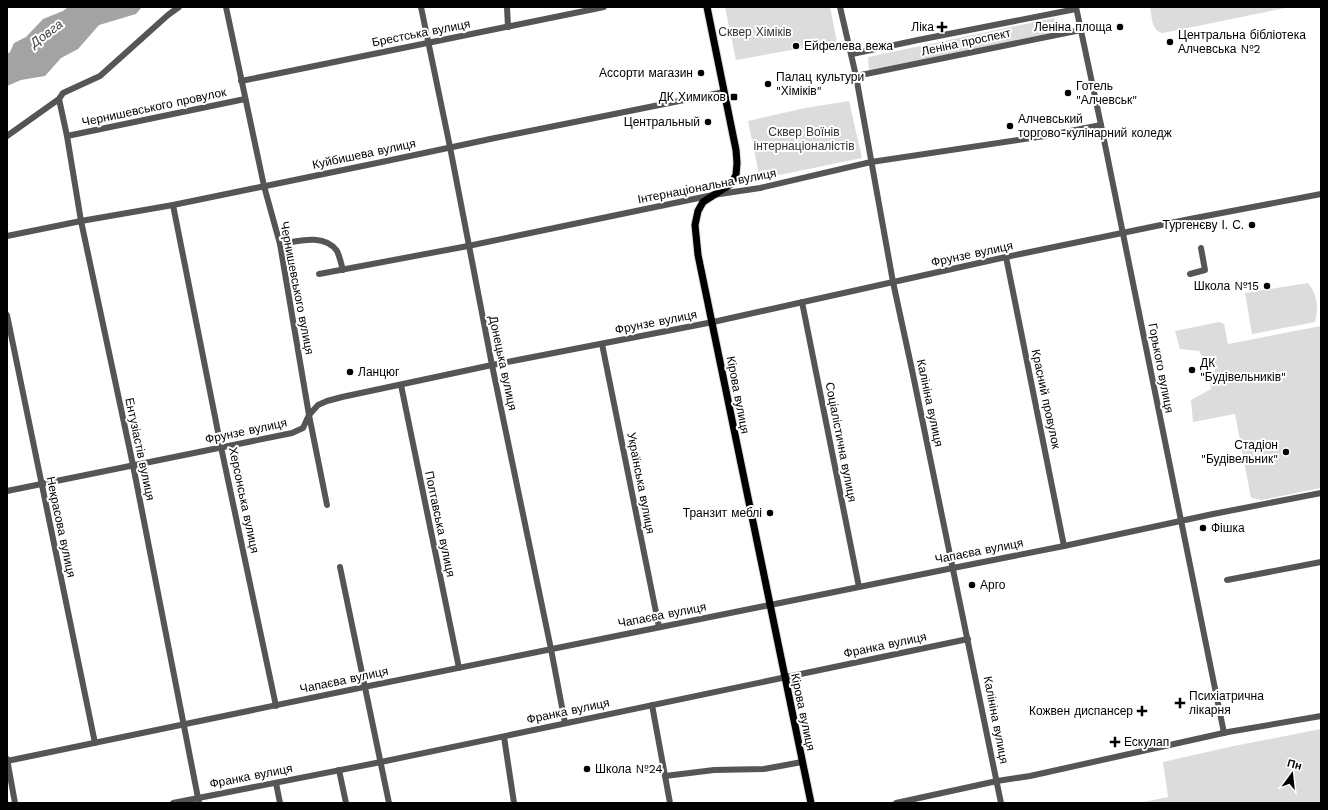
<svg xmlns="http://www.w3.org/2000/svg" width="1328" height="810" viewBox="0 0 1328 810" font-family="'Work Sans',sans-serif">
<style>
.green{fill:#dcdcdc}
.water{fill:#a3a3a3}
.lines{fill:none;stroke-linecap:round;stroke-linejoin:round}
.major-casing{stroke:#dbdbdb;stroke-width:9}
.minor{stroke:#555;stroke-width:6}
.major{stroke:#000;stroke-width:7}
.poi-dot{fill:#000;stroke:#fff;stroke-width:1.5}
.labels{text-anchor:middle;stroke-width:4;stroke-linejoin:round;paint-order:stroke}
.poi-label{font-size:12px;fill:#000;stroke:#fff;text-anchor:start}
.park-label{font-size:12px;fill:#333;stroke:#fff}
.street-label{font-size:12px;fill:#000;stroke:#fff}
.water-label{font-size:13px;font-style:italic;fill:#444;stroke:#fff}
</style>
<rect width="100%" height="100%" fill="#fff"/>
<g class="green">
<polygon points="725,7 830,7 837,42 736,60"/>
<path d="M1150 7H1290L1163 33C1151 31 1152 17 1150 7Z"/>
<polygon points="1054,18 1057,32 869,70 868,57"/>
<polygon points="849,101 862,158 760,179 748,121 805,108"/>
<path d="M1308 283C1317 294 1319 308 1315 322L1252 334 1245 293Z"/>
<polygon points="1219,322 1224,324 1228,344 1321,326 1321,488 1262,500 1251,498 1235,414 1193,422 1191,400 1211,389 1210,382 1215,373 1212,359 1203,358 1199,351 1180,349 1175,331"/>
<polygon points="1321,729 1321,803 1139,803 1168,797 1163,762 1229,747"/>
</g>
<polygon class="water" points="68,7 142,7 136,14 99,25 78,49 61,58 45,76 21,80 7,86 7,54 10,52 14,43 26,37 43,19 63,11"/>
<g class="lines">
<defs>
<polyline id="major" points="707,7 736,150 737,163 736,175 731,184 703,202 698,211 695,225 698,255 811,803"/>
</defs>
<use href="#major" class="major-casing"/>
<g class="minor">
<polyline points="226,7 264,186 280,244 309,415 327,505"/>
<polyline points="421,7 450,147 492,365 551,649 565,723"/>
<polyline points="507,7 508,27"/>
<polyline points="840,7 856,76 893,282 912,370 1001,803"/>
<polyline points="1076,7 1101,125 1224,733"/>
<polyline points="852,54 918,40 1076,9"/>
<polyline points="856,76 1081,30"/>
<polyline points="241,81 604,7"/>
<polyline points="59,99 67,136 81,221 133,465 199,803"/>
<polyline points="7,136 59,99 63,93 100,76 168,15 179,7"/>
<polyline points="67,136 245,99"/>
<polyline points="173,205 221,447 276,706"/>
<polyline points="7,236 81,221 173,205 377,163 495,138 724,92"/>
<path d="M280 244C298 241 325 233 337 251 340 257 341 264 343 270"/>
<polyline points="1006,257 1064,546"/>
<polyline points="319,274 468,246 713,195 760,188 871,162 1045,136 1101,125"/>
<polyline points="1190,274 1205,270 1201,248"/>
<polyline points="802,302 859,587"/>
<polyline points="7,315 95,743"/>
<polyline points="602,344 659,627"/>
<polyline points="401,385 459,668"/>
<polyline points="7,491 292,433 303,428 309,415 318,405 327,401 342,397 492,365 713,322 1006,257 1190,219 1321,194"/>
<polyline points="340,567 389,803"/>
<polyline points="1227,580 1321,562"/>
<polyline points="652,705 670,803"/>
<polyline points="504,737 514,803"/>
<polyline points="7,759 15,803"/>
<polyline points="7,761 364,687 953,568 1064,546 1213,514 1321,493"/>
<polyline points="339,770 346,803"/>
<polyline points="665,776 714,770 764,769 802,762"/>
<polyline points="276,783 280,803"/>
<polyline points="173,803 381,762 968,639"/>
<polyline points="896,803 997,781 1030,776 1228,732 1321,716"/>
</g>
<use href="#major" class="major"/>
</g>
<g class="poi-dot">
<path d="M940 21h4v4h4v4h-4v4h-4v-4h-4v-4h4z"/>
<circle cx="1120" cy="27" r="4"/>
<circle cx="1170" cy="42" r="4"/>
<circle cx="796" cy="46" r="4"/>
<circle cx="701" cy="73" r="4"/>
<circle cx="768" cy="84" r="4"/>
<circle cx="1068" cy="93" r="4"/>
<rect x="730" y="93" width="8" height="8" rx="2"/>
<circle cx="708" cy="122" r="4"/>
<circle cx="1010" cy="126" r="4"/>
<circle cx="1252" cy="225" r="4"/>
<circle cx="1267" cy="286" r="4"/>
<circle cx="1192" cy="370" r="4"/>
<circle cx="350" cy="372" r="4"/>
<circle cx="1286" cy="452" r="4"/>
<circle cx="770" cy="513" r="4"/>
<circle cx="1203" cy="528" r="4"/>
<circle cx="972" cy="585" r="4"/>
<path d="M1178 697h4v4h4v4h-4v4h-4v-4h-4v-4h4z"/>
<path d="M1140 705h4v4h4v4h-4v4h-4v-4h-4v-4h4z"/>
<path d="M1113 736h4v4h4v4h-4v4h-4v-4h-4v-4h4z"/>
<circle cx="587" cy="769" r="4"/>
</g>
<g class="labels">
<g class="poi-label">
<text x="934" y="31" text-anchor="end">Ліка</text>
<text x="1112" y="31" text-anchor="end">Леніна площа</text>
<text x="1178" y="39">Центральна бібліотека<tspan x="1178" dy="14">Алчевська №2</tspan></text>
<text x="804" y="50">Ейфелева вежа</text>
<text x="693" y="77" text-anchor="end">Ассорти магазин</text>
<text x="776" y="81">Палац культури<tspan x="776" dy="14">"Хіміків"</tspan></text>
<text x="1076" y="90">Готель<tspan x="1076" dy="14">"Алчевськ"</tspan></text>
<text x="726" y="101" text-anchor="end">ДК Химиков</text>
<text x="1018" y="123">Алчевський<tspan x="1018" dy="14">торгово-кулінарний коледж</tspan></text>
<text x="700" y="126" text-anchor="end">Центральный</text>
<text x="1244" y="229" text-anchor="end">Тургенєву І. С.</text>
<text x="1259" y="290" text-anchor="end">Школа №15</text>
<text x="1200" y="367">ДК<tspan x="1200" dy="14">"Будівельників"</tspan></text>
<text x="358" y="376">Ланцюг</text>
<text x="1278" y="449" text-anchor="end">Стадіон<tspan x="1278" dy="14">"Будівельник"</tspan></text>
<text x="762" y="517" text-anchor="end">Транзит меблі</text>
<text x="1211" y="532">Фішка</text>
<text x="980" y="589">Арго</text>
<text x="1189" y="700">Психіатрична<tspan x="1189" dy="14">лікарня</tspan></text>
<text x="1133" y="715" text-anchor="end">Кожвен диспансер</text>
<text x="1124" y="746">Ескулап</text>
<text x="595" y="773">Школа №24</text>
</g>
<g class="park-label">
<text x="755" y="36">Сквер Хіміків</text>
<text x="804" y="136">Сквер Воїнів<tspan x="804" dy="14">інтернаціоналістів</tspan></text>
</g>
<g class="street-label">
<text transform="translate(421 33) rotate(-11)" y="4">Брестська вулиця</text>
<text transform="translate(966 42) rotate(-12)" y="4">Леніна проспект</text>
<text transform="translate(154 107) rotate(-12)" y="4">Чернишевського провулок</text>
<text transform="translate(364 154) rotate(-12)" y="4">Куйбишева вулиця</text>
<text transform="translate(707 186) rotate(-11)" y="4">Інтернаціональна вулиця</text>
<text transform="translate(972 254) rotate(-12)" y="4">Фрунзе вулиця</text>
<text transform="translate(297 288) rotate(79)" y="4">Чернишевського вулиця</text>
<text transform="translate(656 322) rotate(-11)" y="4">Фрунзе вулиця</text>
<text transform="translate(503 363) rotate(78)" y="4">Донецька вулиця</text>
<text transform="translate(1161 368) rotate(79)" y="4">Горького вулиця</text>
<text transform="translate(738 395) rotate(79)" y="4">Кірова вулиця</text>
<text transform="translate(1046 399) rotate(78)" y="4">Красний провулок</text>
<text transform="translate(930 403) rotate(78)" y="4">Калініна вулиця</text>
<text transform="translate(246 431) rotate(-12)" y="4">Фрунзе вулиця</text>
<text transform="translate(841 442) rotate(79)" y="4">Соціалістична вулиця</text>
<text transform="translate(140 449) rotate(78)" y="4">Ентузіастів вулиця</text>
<text transform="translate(641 483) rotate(79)" y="4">Українська вулиця</text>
<text transform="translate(244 500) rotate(78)" y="4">Херсонська вулиця</text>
<text transform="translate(440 524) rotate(78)" y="4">Полтавська вулиця</text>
<text transform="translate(61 527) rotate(78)" y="4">Некрасова вулиця</text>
<text transform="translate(979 551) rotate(-11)" y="4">Чапаєва вулиця</text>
<text transform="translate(662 615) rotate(-11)" y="4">Чапаєва вулиця</text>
<text transform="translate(885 645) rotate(-12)" y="4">Франка вулиця</text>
<text transform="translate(344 680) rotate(-12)" y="4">Чапаєва вулиця</text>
<text transform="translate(568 711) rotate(-12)" y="4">Франка вулиця</text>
<text transform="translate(803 712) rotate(78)" y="4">Кірова вулиця</text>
<text transform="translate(996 720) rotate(79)" y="4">Калініна вулиця</text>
<text transform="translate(251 776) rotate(-11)" y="4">Франка вулиця</text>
</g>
<g class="water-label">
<text transform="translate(46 33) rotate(-37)" y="5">Довга</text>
</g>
</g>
<rect width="1328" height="810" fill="none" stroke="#000000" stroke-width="16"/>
<g transform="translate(1292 774) rotate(15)" stroke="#ffffff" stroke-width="3" paint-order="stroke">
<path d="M0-3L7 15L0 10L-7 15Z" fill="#000000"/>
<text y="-6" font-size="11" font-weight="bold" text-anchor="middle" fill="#000000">Пн</text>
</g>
</svg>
